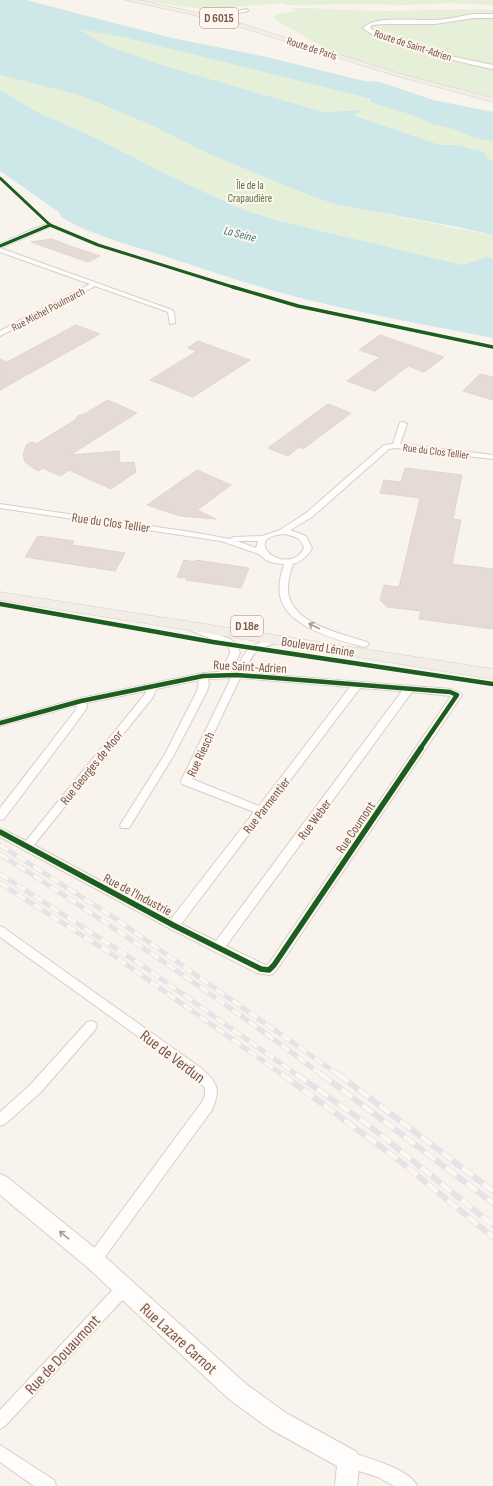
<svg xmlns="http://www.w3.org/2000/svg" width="493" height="1486" viewBox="0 0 493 1486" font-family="'Sofia Sans Condensed',sans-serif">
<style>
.green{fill:#e6efd8}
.water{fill:#cee8e9}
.building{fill:#e5dad4;stroke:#e1d5cf}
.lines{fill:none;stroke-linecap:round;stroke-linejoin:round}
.street-casing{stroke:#d6ceca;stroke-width:2}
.secondary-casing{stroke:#d7cec9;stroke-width:2}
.primary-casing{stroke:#d9d0ca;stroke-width:1}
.street{fill:#fefdfc;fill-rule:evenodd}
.secondary{fill:#fefdfc;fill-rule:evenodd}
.primary{fill:#f2ede6;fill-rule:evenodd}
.rail-far1-casing{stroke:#e5e3e5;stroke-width:5}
.rail-casing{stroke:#e5e3e5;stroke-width:6}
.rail-far1{stroke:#fff7ef;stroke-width:3.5;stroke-dasharray:10;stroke-linecap:butt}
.rail{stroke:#fff7ef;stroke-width:4.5;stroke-dasharray:13;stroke-linecap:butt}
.cycleway-far3-casing{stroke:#fff7ef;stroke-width:4.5}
.cycleway-far2-casing{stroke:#fff7ef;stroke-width:5.5}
.cycleway-far1-casing{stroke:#fff7ef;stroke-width:6}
.cycleway-casing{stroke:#fff7ef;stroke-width:8}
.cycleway-far3{stroke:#1b5e20;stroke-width:3}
.cycleway-far2{stroke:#1b5e20;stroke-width:3.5}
.cycleway-far1{stroke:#1b5e20;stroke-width:4.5}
.cycleway{stroke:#1b5e20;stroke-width:5.5}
.oneway{stroke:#ad9992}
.labels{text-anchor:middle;stroke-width:4;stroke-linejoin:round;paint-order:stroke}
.far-street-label{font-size:11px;fill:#77574b;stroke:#fff7ef}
.far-park-label{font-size:11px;fill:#557741;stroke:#fff7ef}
.shield{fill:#fff7ef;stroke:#a0877c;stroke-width:1}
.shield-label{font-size:12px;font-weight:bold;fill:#77574b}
.far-water-label{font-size:12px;font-style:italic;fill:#3f787c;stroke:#fff7ef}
.street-label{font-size:13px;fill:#77574b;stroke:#fff7ef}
.near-street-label{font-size:16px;fill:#77574b;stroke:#fff7ef}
</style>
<rect width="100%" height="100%" fill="#f8f3ed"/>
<g class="green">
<polygon points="136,0 493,0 493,5 450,3 405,5 365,4 287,5 283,3 204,9"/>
<path d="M292 8C323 8 354 11 386 11 422 11 457 8 493 10V97L400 75 332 53 273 18 276 15 296 11Z"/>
<polygon points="77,28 122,37 372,99 370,102 412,115 432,124 457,130 473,138 493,141 493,160 455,145 440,145 352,114 361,110 326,112 268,96 162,65 103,44"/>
<polygon points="0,75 79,95 149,124 209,154 312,196 338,205 491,235 493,235 493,259 487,257 463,265 276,220 241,209 168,175 96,138 37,112 0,90"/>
</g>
<g class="water">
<polygon points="0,0 26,0 172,38 267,57 364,81 380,82 433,100 493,112 493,141 473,138 457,130 432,124 412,115 370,102 371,99 122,37 79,29 103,44 162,65 268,96 325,112 363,110 353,115 440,145 455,145 484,152 487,158 493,160 493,235 453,226 338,205 311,196 209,154 149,124 79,95 0,75"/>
<path d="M0 90 37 112 96 138 168 175 241 209 276 220 463 265 487 257 493 259V338C432 326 370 315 309 300 259 288 210 271 161 255 130 245 87 234 60 216V213L0 171Z"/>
</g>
<g class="building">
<polygon points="52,239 70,246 100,256 88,262 31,242"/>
<polygon points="76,325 100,334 0,390 0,359 7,362"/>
<polygon points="380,335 444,357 424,372 408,366 375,391 347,381 380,357 359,350"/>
<polygon points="198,341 250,360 193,397 150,380 197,351 188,348"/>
<polygon points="480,374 493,377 493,400 463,391"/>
<polygon points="108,400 137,413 70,455 119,451 120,463 134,462 136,472 111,489 69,470 60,476 43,468 38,471 25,462 23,454 27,444 32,442 36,444 75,420 78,416 86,413"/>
<polygon points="328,404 351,413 303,449 299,447 288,456 268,448"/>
<polygon points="405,468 462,475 453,519 461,520 452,564 493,569 493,629 419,619 421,611 387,607 380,600 384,585 399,587 420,498 380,493 384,480 401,482"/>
<polygon points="197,470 231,485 197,510 216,519 180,516 147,505"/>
<polygon points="38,536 74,541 72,545 125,553 115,571 25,557"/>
<polygon points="184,560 195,562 195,560 249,568 241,588 186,580 187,578 177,577"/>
</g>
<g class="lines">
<defs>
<g id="street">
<polygon points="247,9 248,11 215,18 213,17"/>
<polygon points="50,223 52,224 52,226 0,248 0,244 33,229"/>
<polygon points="0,248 172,310 174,312 175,323 170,324 168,312 95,286 0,336 0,331 90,284 0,252"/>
<path d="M400 422H403L407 424 400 444 493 455V459L396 448 389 449 312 517 290 530 306 536 312 548C307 557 302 561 293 564 290 574 286 586 289 597 297 625 343 634 367 642L369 644 367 646 364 647C338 640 285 627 280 595 278 584 281 575 284 564L273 563 266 560 259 554 221 541 0 508V504L191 532 230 539 234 537 262 536 280 530 306 513 384 445 393 444ZM285 534C294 536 302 538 304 548 287 580 237 536 285 534ZM237 541H258L256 548Z"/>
<path d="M195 626 230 639 236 643 240 653 231 672H238C240 654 250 645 267 640 271 638 275 637 279 638L281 640 279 642C261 648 249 651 247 673L450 689 460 693 462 695 278 968 273 974 269 975 257 973 169 928 0 837V828L26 841 145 694 146 691 86 703 87 707 82 715 4 819 0 820V808L75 711 77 705 0 726V720L81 698 203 673 221 672 230 653 229 646 192 631 190 629ZM231 678 181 781 182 784 254 812 171 919 34 845 153 697 156 689 199 680 197 691 165 754 120 825 121 828H129L174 755 207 691 209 685 208 679ZM240 678 350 687 259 806 192 779ZM360 688 402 691 216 941 181 924ZM412 692 451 696 270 962 267 965 263 964 226 946Z"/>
<path d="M0 926 4 928 201 1068C218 1083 221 1089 212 1110L99 1265 94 1267 89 1265 87 1260 89 1255 202 1102 205 1095V1088L193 1076 0 937Z"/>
<polygon points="91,1021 95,1022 97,1026 95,1030 40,1093 5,1124 0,1126 0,1112 30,1085 87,1022"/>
<polygon points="124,1281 129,1283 131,1288 129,1293 5,1426 0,1429 0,1410 119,1283"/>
<polygon points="0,1445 54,1480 56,1486 34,1486 0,1462"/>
<path d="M349 1452C366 1457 410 1469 417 1486H394L378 1477 343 1466 341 1460 343 1454Z"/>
</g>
<g id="secondary">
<path d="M474 14H493V18H474L435 24H384L372 25 370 28 377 33 450 56 493 65V69C461 63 430 54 400 44 387 40 373 37 363 28 374 15 416 21 433 20 447 20 461 16 474 14Z"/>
<polygon points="0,1174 7,1177 101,1253 246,1384 286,1413 357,1452 360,1460 357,1486 335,1486 337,1466 270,1429 230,1400 87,1267 0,1195"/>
</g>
<g id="primary">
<polygon points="126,0 138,0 227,19 397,73 493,98 493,102 393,75 224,22"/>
<polygon points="0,592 493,669 493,679 0,600"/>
</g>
</defs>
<use href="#street" class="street-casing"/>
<use href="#secondary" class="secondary-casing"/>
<use href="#primary" class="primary-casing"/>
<use href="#street" class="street"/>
<use href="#secondary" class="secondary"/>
<use href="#primary" class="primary"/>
<defs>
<g id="rail-far1">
<polyline points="0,845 113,917 339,1075"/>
<path d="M0 854C110 924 218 997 322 1075"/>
<polyline points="0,874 143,966 297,1075"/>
<polyline points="0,883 113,955 283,1075"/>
</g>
<g id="rail">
<polyline points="282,1074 396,1158 493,1237"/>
<polyline points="296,1074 367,1124 493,1225"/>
<polyline points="321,1074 493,1203"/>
<polyline points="338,1074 493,1191"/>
</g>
</defs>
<use href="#rail-far1" class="rail-far1-casing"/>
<use href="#rail" class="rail-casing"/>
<use href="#rail-far1" class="rail-far1"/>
<use href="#rail" class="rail"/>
<defs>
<g id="cycleway-far3">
<polyline points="0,178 50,225 98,245 236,288"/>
<polyline points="0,246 50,225"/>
</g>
<polyline id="cycleway-far2" points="233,287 298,306 493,347"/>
<g id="cycleway-far1">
<polyline points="0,604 213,642 493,684"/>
<polyline points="0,723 81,701 203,676 237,675 450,692 457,695 420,749"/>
</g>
<polyline id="cycleway" points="0,832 173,925 261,969 269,970 274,965 421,748"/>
</defs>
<use href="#cycleway-far3" class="cycleway-far3-casing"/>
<use href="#cycleway-far2" class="cycleway-far2-casing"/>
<use href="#cycleway-far1" class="cycleway-far1-casing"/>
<use href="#cycleway" class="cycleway-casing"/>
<use href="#cycleway-far3" class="cycleway-far3"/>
<use href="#cycleway-far2" class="cycleway-far2"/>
<use href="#cycleway-far1" class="cycleway-far1"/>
<use href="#cycleway" class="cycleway"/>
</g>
<defs><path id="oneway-shaft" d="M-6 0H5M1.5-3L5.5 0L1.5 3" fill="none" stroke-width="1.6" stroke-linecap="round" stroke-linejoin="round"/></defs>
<g class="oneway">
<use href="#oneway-shaft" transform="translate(314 626) rotate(-153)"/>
<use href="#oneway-shaft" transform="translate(64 1235) rotate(-141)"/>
</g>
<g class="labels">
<g class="far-street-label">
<text transform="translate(413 45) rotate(18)" y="4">Route de Saint-Adrien</text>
<text transform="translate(312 48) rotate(18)" y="4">Route de Paris</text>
<text transform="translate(48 309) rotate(-28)" y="4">Rue Michel Poulmarch</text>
<text transform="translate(436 451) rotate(7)" y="4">Rue du Clos Tellier</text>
</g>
<g class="far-park-label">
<text x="250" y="189">Île de la<tspan x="250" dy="13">Crapaudière</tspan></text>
</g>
<g class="shield">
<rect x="200" y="8" width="38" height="20" rx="3"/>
<rect x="231" y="616" width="32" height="20" rx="3"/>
</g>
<g class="shield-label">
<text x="219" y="22">D 6015</text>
<text x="247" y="630">D 18e</text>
</g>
<g class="far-water-label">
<text transform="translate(240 234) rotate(15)" y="4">La Seine</text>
</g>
<g class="street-label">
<text transform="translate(111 522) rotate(8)" y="5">Rue du Clos Tellier</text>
<text transform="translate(318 646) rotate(9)" y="5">Boulevard Lénine</text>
<text transform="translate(250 666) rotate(3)" y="5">Rue Saint-Adrien</text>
<text transform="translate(200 754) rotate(-65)" y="5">Rue Riesch</text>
<text transform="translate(91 767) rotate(-51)" y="5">Rue Georges de Moor</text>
<text transform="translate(266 805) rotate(-52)" y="5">Rue Parmentier</text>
<text transform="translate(314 819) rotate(-54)" y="5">Rue Weber</text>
<text transform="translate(355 827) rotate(-56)" y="5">Rue Coumont</text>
<text transform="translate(138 894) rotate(28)" y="5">Rue de l'Industrie</text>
</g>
<g class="near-street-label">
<text transform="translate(173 1056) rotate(37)" y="6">Rue de Verdun</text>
<text transform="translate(179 1338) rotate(42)" y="6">Rue Lazare Carnot</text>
<text transform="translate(62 1354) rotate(-47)" y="6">Rue de Douaumont</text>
</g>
</g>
</svg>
